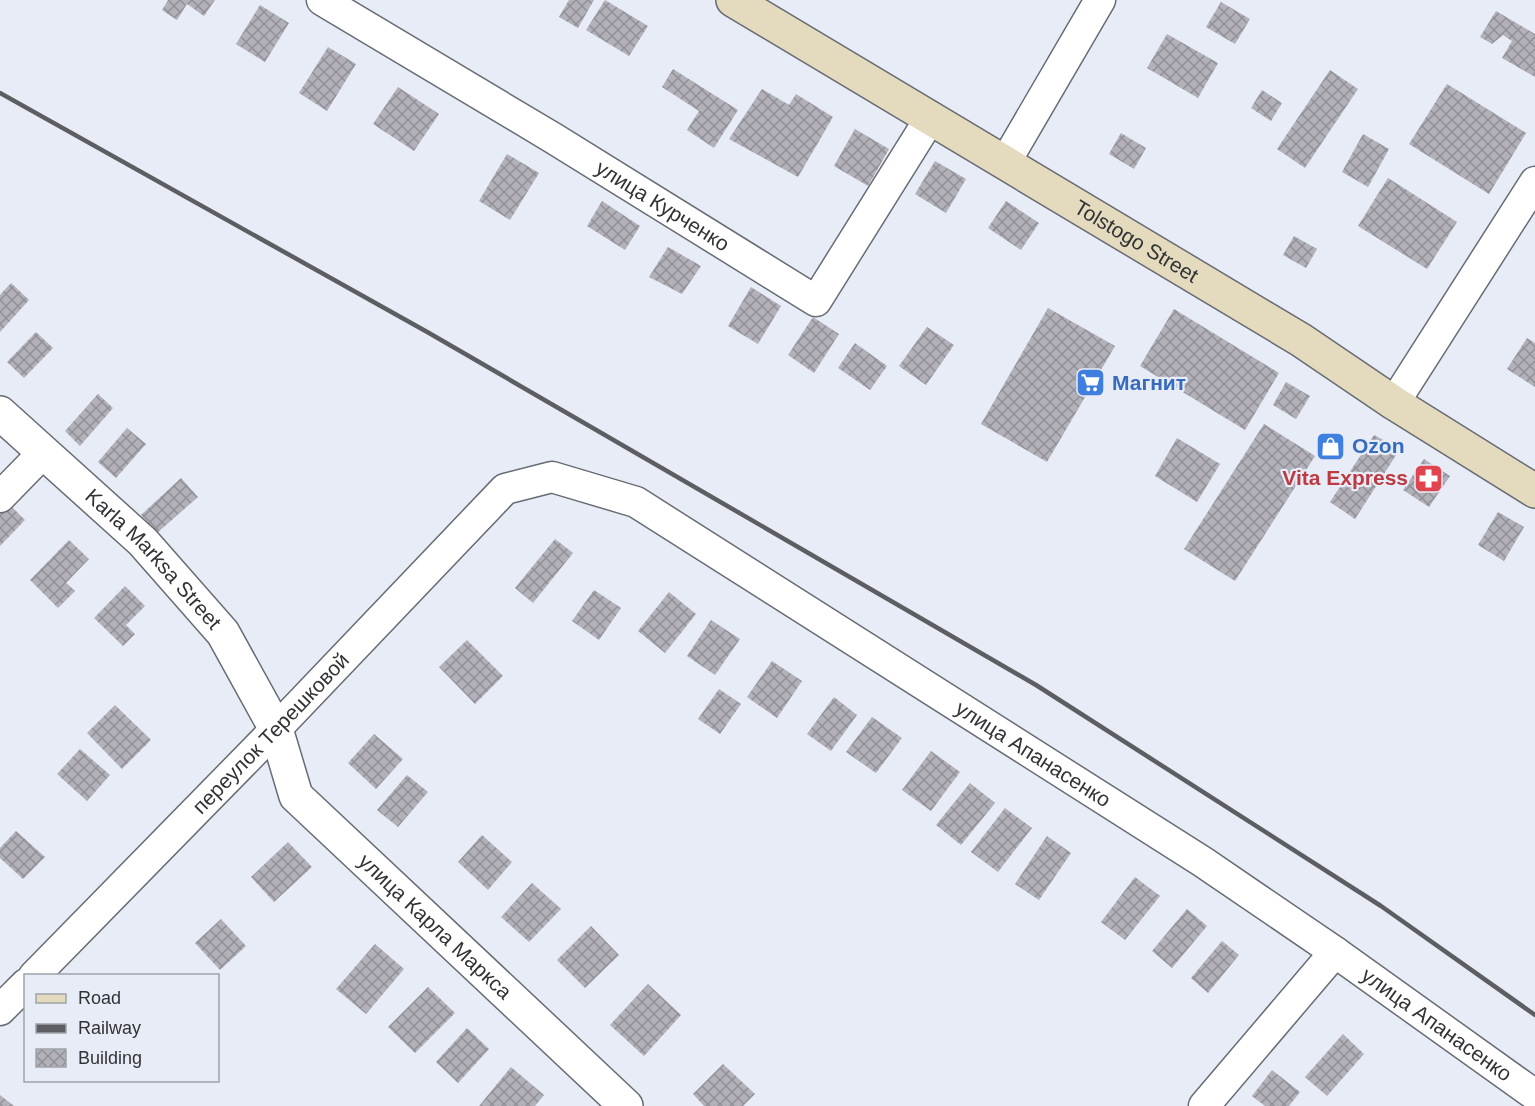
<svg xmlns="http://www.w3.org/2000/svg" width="1535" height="1106" viewBox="0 0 1535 1106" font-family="Arial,sans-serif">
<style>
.building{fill:url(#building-cross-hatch)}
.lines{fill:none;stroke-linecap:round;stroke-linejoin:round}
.minor-casing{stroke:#676b73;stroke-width:33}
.tertiary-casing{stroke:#676b73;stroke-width:36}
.secondary-casing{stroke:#676b73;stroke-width:36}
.minor{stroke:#fff;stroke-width:30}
.tertiary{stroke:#fff;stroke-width:33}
.secondary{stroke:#e4dabd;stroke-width:33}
.rail{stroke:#5c5e63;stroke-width:4.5}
.labels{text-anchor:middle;stroke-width:4.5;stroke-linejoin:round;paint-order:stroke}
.street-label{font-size:21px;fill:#313336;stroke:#e8ecf6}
.shop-label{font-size:21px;font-weight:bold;fill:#366cbe;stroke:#e8ecf6;text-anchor:start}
.health-label{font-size:21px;font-weight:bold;fill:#be3a42;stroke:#e8ecf6;text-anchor:end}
</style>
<defs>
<pattern id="building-cross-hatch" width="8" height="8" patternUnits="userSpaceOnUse" patternTransform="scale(1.5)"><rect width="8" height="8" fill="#b2b0b9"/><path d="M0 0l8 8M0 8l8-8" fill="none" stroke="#919097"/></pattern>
</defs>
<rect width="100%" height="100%" fill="#e8ecf6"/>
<g class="building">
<polygon points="168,0 215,0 204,16 187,4 177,20 162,10"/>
<polygon points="569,0 594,0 578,28 559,17"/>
<polygon points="605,0 648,26 629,56 586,30"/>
<polygon points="1221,2 1250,19 1235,44 1206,27"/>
<polygon points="260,5 289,23 265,62 236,44"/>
<polygon points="1496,11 1535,34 1535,77 1502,58 1512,41 1503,35 1492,44 1480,37"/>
<polygon points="1167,34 1218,63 1198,98 1147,68"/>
<polygon points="328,47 356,64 327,111 299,93"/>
<polygon points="673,69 738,110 714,148 687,130 699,111 662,87"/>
<polygon points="1330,70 1358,89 1305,168 1277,149"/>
<polygon points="1447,84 1526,133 1489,194 1409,144"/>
<polygon points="398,87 439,114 414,151 373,124"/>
<polygon points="762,89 789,105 796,94 833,117 798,177 729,139"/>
<polygon points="1262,90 1282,103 1271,121 1251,108"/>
<polygon points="855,129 889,149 868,186 834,166"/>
<polygon points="1121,133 1146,148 1134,169 1109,154"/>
<polygon points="1363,134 1389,149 1368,187 1342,172"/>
<polygon points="507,154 539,173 510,220 479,201"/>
<polygon points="935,161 966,179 946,213 915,194"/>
<polygon points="1388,178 1457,222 1427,269 1358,226"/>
<polygon points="602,201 640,226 625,250 587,226"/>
<polygon points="1006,201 1039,223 1021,250 988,228"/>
<polygon points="1294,236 1317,249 1306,268 1283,255"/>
<polygon points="668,247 701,266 682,294 649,277"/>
<polygon points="11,283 29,300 0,332 0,295"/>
<polygon points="751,287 781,306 758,344 728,326"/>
<polygon points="1048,308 1115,346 1047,462 981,424"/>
<polygon points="1174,309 1279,373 1245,430 1140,366"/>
<polygon points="813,317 839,334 814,373 788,355"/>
<polygon points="927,327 954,345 926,385 899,366"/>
<polygon points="36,332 53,348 24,378 7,362"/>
<polygon points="1527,338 1535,343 1535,387 1507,369"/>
<polygon points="855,343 887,366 870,390 838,368"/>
<polygon points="1286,382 1310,396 1296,419 1273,405"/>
<polygon points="98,394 113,408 80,446 65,431"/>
<polygon points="1264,424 1315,456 1235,581 1184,549"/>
<polygon points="127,428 146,444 116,478 98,462"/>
<polygon points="1374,435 1400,449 1355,519 1330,502"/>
<polygon points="1177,438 1220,464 1197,502 1155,476"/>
<polygon points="1424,459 1450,476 1429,507 1403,490"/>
<polygon points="181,478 198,497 157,533 141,515"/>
<polygon points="7,502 25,520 0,546 0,510"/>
<polygon points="1498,512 1524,527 1504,561 1478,545"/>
<polygon points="555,539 573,553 533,603 515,588"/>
<polygon points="69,540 89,559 66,583 75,591 58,608 30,580"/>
<polygon points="125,586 145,606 126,625 135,634 123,646 94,618"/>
<polygon points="594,590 621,608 599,640 572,621"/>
<polygon points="669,592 696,614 665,653 638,631"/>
<polygon points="711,620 740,639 715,675 687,656"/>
<polygon points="467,640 503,676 475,704 439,667"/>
<polygon points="772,661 802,681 777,718 747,697"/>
<polygon points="719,689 741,704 720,734 698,719"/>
<polygon points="834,697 857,715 831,751 807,734"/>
<polygon points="115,705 151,740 122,769 87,733"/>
<polygon points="872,717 902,738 876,773 846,752"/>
<polygon points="374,734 403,759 376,789 348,763"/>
<polygon points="80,749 110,775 87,801 57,774"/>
<polygon points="931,751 960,772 931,811 902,790"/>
<polygon points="407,775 428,792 398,827 377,810"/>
<polygon points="970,783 995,803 961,845 936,825"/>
<polygon points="1005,808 1032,828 998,872 971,852"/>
<polygon points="16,831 45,857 23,879 0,858 0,848"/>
<polygon points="482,835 512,862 488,890 458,862"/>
<polygon points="1047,836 1071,853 1039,900 1015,884"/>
<polygon points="288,842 312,867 274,902 251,877"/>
<polygon points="1135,877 1160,896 1125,940 1101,922"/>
<polygon points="532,883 561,909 529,942 501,917"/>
<polygon points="1187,909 1207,926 1172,968 1152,951"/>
<polygon points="221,919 246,946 220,970 195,943"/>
<polygon points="591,926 619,955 585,988 557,960"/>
<polygon points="1222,941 1239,955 1208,993 1191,978"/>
<polygon points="375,944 404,969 366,1014 336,989"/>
<polygon points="648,984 681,1015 644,1056 610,1025"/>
<polygon points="428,987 455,1013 415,1053 388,1027"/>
<polygon points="467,1028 489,1049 458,1083 436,1062"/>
<polygon points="1343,1034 1364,1054 1327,1096 1305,1077"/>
<polygon points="723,1064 755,1094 743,1106 704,1106 693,1094"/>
<polygon points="511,1067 544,1095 535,1106 479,1106"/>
<polygon points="1272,1070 1300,1092 1289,1106 1265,1106 1252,1096"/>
<polygon points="0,1095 14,1106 0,1106"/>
</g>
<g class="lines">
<defs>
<g id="minor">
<path id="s1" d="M322 0 553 138 816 301 931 117"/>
<polyline points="1006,161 1100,0"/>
<polyline points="1394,403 1535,182"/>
<polyline points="0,497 43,453"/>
<path id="s2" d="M34 976 276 729 505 489 552 477 636 502 1203 862 1335 952 1535 1095"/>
<polyline points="0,1010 26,984"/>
<polyline points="1204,1106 1335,952"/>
</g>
<g id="tertiary">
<path id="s3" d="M0 413 143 542 223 633 276 729 296 796 626 1106"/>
</g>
<g id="secondary">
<path id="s4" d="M733 0 1301 340 1394 403 1535 491"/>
</g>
</defs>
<use href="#minor" class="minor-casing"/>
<use href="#tertiary" class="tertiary-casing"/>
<use href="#secondary" class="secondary-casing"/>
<use href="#minor" class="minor"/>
<use href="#tertiary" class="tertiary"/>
<use href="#secondary" class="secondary"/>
<polyline class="rail" points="0,93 429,333 1036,685 1381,906 1535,1015"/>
</g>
<defs>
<symbol id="supermarket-square" viewBox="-11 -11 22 22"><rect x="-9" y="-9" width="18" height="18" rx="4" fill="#3f7fe0" stroke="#e8ecf6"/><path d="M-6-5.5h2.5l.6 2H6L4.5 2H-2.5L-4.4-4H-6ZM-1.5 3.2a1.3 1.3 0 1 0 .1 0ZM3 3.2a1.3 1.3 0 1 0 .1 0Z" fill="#fff"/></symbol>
<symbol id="shop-square" viewBox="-11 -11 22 22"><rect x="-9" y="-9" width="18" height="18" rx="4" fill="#3f7fe0" stroke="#e8ecf6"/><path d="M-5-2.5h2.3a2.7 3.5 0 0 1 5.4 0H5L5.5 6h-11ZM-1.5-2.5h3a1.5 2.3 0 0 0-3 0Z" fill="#fff"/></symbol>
<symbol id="pharmacy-square" viewBox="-11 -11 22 22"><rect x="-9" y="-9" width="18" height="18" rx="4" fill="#e0444e" stroke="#e8ecf6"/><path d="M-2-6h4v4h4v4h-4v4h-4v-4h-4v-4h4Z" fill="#fff"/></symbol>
</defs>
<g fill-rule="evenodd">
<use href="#supermarket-square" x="1074" y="366" width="33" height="33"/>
<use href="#shop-square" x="1314" y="430" width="33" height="33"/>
<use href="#pharmacy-square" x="1412" y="462" width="33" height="33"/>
</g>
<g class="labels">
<g class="street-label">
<text dy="7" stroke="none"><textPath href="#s1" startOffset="398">улица Курченко</textPath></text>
<text dy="7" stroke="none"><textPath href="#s4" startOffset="470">Tolstogo Street</textPath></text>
<text dy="7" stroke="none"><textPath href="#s3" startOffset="212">Karla Marksa Street</textPath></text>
<text dy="7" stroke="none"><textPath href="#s2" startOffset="339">переулок Терешковой</textPath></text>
<text dy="7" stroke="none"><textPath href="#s2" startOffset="1284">улица Апанасенко</textPath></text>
<text dy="7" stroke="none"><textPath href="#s3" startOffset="684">улица Карла Маркса</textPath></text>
<text dy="7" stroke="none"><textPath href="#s2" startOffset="1770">улица Апанасенко</textPath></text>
</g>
<g class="shop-label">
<text x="1112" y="390">Магнит</text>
<text x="1352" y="453">Ozon</text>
</g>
<g class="health-label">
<text x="1408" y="485">Vita Express</text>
</g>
</g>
<rect x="24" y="974" width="195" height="108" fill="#e8ecf6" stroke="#9fa2a9" stroke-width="1.5"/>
<rect x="36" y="994" width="30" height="9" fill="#e4dabd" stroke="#9fa2a9" stroke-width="1.5"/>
<text x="78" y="1004" font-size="18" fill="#313336">Road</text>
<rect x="36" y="1024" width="30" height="9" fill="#5c5e63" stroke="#9fa2a9" stroke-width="1.5"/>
<text x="78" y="1034" font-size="18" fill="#313336">Railway</text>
<rect x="36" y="1049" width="30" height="18" fill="url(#building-cross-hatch)" stroke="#9fa2a9" stroke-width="1.5"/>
<text x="78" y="1064" font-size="18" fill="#313336">Building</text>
</svg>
